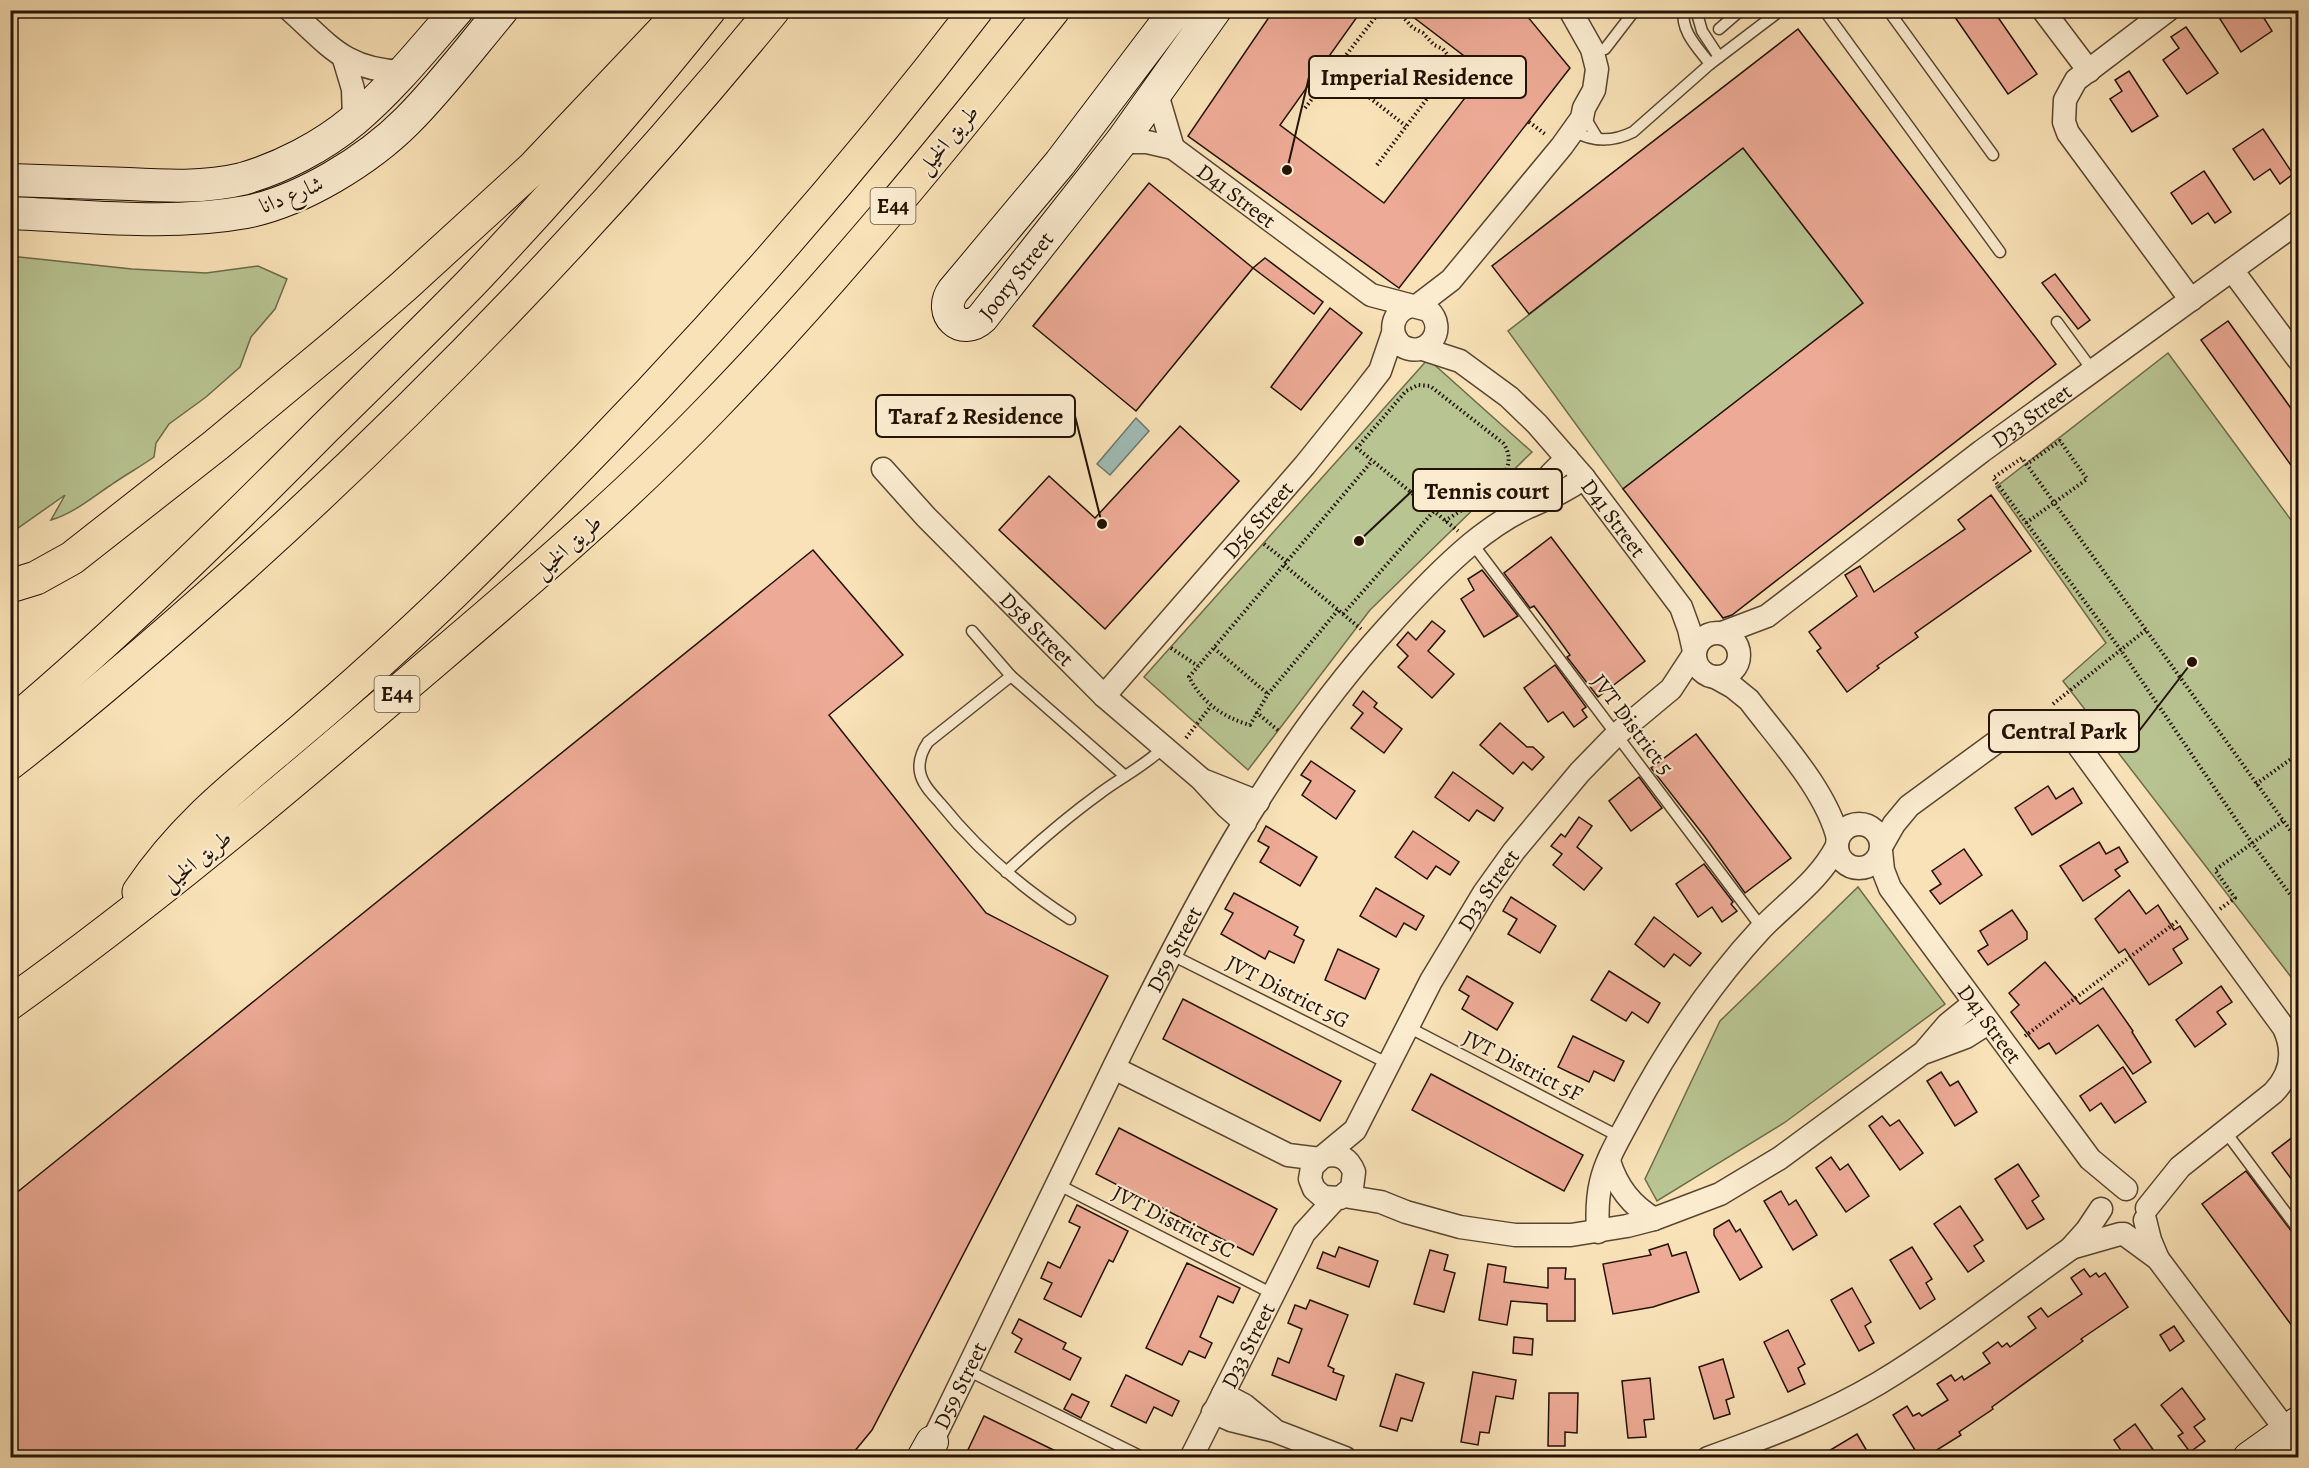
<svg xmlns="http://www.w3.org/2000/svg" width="2309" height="1468" viewBox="0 0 2309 1468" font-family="Alegreya,Amiri,serif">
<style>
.green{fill:#b8c492;stroke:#6e6b4b;stroke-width:1.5}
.water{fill:#a0bcb6;stroke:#6e786f;stroke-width:1.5}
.building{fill:#edaa96;stroke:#241204;stroke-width:1.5}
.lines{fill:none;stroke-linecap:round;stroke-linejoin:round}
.lane-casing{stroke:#594631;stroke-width:13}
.street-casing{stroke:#594631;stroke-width:25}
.secondary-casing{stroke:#241204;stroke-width:34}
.highway-casing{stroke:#241204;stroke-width:35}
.path{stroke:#241204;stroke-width:4;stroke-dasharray:1.5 3;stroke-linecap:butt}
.lane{stroke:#fbecd0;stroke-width:10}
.street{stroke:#fbecd0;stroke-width:22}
.secondary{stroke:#fbecd0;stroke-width:32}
.highway{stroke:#f9e2b7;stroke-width:33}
.labels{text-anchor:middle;stroke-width:4.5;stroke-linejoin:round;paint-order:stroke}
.shield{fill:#fbecd0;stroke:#645341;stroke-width:1.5}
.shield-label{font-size:21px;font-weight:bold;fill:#241204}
.street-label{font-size:22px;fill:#241204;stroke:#fbecd0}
.leader{fill:none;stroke:#241204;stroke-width:2}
.callout-dot{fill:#241204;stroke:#fbecd0;stroke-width:2}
.callout{fill:#fbecd0;stroke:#241204;stroke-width:2}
.callout-label{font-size:24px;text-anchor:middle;font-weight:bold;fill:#241204}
</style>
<rect width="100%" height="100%" fill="#f9e2b7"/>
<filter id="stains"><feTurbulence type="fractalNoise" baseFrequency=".00333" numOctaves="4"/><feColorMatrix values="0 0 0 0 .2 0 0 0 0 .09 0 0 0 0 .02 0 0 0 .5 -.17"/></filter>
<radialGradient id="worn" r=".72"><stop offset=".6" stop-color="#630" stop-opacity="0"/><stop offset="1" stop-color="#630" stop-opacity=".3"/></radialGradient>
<g class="green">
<polygon points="1743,148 1863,303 1623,489 1508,331"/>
<path d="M10 256 132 269 206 273 258 266 287 279 275 309 251 337 240 367 206 397 169 424 156 443 154 457C140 467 125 475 111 485 91 498 74 513 51 520L65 495 11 533Z"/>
<polygon points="2168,353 2294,524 2298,521 2298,986 2063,681 2106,643 1996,487"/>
<polygon points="1428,359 1532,452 1370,610 1248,770 1144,677"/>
<polygon points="1858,887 1945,1004 1784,1123 1657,1201 1645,1179 1720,1021"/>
</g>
<polygon class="water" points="1136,418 1149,431 1110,475 1097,464"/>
<g class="building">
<polygon points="1274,10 1362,10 1280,125 1384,203 1485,72 1404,10 1522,10 1570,68 1399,288 1188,136"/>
<polygon points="1950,10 1993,10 2037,74 2008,94"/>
<polygon points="2232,10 2259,10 2272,31 2241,52 2220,19"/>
<polygon points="2186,27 2218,73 2187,94 2163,60 2179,48 2171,37"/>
<polygon points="1798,29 2056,364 1732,615 1723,618 1623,489 1863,303 1743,148 1529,314 1492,266"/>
<polygon points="2129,71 2158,116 2132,132 2110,99 2122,91 2115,80"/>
<polygon points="2263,129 2293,174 2280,184 2270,169 2254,180 2233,149"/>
<polygon points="2204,171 2231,212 2215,223 2208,213 2192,224 2171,193"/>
<polygon points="1149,183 1253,268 1136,411 1033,326"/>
<polygon points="1265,258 1323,302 1314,314 1253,268"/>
<polygon points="2055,274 2090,320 2078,329 2042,283"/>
<polygon points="1330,308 1362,333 1301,410 1271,387"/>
<polygon points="2228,321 2298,418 2298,475 2201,340"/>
<polygon points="1180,426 1239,481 1105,629 999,530 1049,476 1095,518"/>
<polygon points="1991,495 2031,551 1915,633 1918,637 1877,666 1879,668 1847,692 1817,651 1821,648 1809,632 1857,596 1845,575 1860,566 1874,592 1965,529 1958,520"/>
<polygon points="1551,537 1645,661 1598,697 1567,657 1570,655 1549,626 1534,606 1530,608 1504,573"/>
<polygon points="813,550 903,655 829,715 986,913 1108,976 872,1430 849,1458 629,1458 623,1452 609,1458 10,1458 10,1198"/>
<polygon points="1482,570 1518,616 1484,637 1461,599 1474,590 1468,579"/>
<polygon points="1432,621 1445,631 1428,651 1454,674 1432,698 1398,667 1408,656 1397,645 1408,632 1416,640"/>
<polygon points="1555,665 1586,707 1582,710 1587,717 1574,727 1563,712 1548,722 1524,688"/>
<polygon points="1363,691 1377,703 1374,707 1402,729 1384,753 1351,728 1363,713 1353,705"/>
<polygon points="1500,723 1527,747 1533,747 1544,757 1532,770 1523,762 1513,774 1480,745"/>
<polygon points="1696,734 1791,858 1745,893 1705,837 1651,768"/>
<polygon points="1311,761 1355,791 1336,819 1302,795 1311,781 1301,775"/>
<polygon points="1453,772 1503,808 1494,821 1477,810 1469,821 1435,797"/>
<polygon points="1639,777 1662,808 1631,831 1609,801"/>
<polygon points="2048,786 2056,799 2073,788 2082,803 2032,835 2015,808"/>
<polygon points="1579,817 1592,826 1577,847 1602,868 1584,890 1553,865 1562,854 1551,846 1561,834 1565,837"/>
<polygon points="1266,826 1317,857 1300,886 1260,862 1269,847 1258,841"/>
<polygon points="1413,831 1459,862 1450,875 1436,866 1427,879 1395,857"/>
<polygon points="2099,842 2106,854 2119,847 2128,862 2115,870 2120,876 2083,901 2060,866"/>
<polygon points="1964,849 1982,875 1940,904 1930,891 1941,884 1932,871"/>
<polygon points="1704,864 1733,902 1731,904 1737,911 1722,922 1712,907 1698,917 1676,884"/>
<polygon points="1376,888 1424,916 1416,930 1404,923 1396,937 1360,916"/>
<polygon points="2129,890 2146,914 2158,905 2174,930 2180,926 2188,939 2173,949 2182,963 2149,985 2125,949 2119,953 2095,919"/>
<polygon points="1234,893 1298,927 1294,935 1304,940 1294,963 1269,951 1265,959 1221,934 1233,913 1225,909"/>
<polygon points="1511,897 1556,926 1540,953 1508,934 1517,919 1503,911"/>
<polygon points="2012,910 2027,932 2027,939 1988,965 1978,951 1988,945 1980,931"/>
<polygon points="1654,917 1701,953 1690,966 1674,954 1664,967 1635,944"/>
<polygon points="1338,949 1379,969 1365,999 1325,980"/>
<polygon points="2045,962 2080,1004 2103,988 2133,1031 2132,1032 2151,1062 2133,1074 2098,1025 2056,1054 2049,1043 2039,1049 2011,1012 2019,1005 2009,993"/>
<polygon points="1609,971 1660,1003 1648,1023 1632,1012 1626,1021 1591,1000"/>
<polygon points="1467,976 1513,1003 1497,1030 1462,1009 1469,996 1459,990"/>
<polygon points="2221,986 2232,1002 2217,1012 2226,1024 2195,1047 2176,1020"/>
<polygon points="1183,999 1341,1081 1320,1121 1163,1039"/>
<polygon points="1573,1036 1624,1061 1614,1081 1594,1071 1589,1082 1558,1067"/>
<polygon points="2123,1067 2146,1102 2115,1123 2101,1103 2090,1111 2080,1096"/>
<polygon points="1941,1072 1950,1086 1958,1081 1977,1112 1955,1126 1927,1081"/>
<polygon points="1431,1074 1583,1155 1564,1191 1412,1110"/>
<polygon points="1882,1116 1890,1126 1899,1120 1923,1153 1900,1170 1869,1126"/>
<polygon points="1119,1128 1277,1209 1253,1255 1096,1174"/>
<polygon points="2298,1133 2298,1188 2272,1153"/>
<polygon points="1831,1157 1840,1170 1848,1164 1869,1196 1846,1212 1816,1168"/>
<polygon points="2018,1164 2039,1196 2032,1201 2044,1219 2027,1229 1995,1179"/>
<polygon points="2246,1171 2298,1240 2298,1334 2202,1204"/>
<polygon points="1781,1191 1789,1205 1796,1200 1817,1235 1793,1250 1764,1201"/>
<polygon points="1077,1205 1128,1231 1113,1262 1109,1260 1081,1317 1044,1299 1052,1283 1041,1278 1048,1262 1060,1268 1080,1227 1069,1222"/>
<polygon points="1960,1206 1983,1240 1974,1246 1984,1261 1968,1272 1934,1224"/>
<polygon points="1729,1220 1736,1232 1740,1229 1762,1267 1740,1280 1714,1235 1714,1229"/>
<polygon points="1668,1244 1672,1256 1686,1252 1699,1292 1653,1307 1613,1314 1603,1264 1651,1255 1649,1250"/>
<polygon points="1339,1247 1378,1261 1369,1287 1317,1268 1323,1252 1335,1257"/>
<polygon points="1912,1247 1932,1279 1926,1283 1935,1299 1920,1309 1890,1260"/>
<polygon points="1430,1250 1448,1255 1444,1270 1455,1273 1444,1312 1414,1304"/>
<polygon points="1187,1263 1240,1288 1233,1303 1218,1296 1200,1337 1212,1343 1205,1358 1189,1351 1182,1365 1146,1348"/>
<polygon points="1488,1264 1506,1267 1504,1282 1548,1288 1548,1268 1566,1268 1565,1279 1575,1279 1575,1321 1547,1321 1547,1304 1511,1301 1507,1325 1479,1320"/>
<polygon points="2084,1269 2090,1277 2096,1273 2099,1277 2105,1273 2128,1307 2081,1339 2083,1341 1992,1407 1993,1409 1959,1432 1961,1435 1924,1458 1920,1458 1893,1415 1907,1406 1913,1416 1919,1413 1922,1416 1948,1400 1937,1384 1951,1375 1955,1381 1962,1376 1964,1380 1990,1363 1983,1353 1998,1342 2002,1347 2007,1343 2010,1347 2036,1328 2028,1317 2041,1308 2048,1317 2082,1294 2071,1278"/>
<polygon points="1852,1288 1871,1322 1865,1326 1874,1343 1859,1351 1831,1300"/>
<polygon points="1310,1300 1348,1315 1328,1366 1334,1369 1333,1372 1344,1376 1336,1400 1272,1375 1278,1358 1289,1363 1302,1329 1288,1323 1295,1305 1306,1309"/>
<polygon points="1019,1319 1066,1343 1063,1349 1081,1358 1070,1380 1015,1352 1022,1339 1012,1333"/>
<polygon points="2174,1326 2184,1341 2170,1351 2160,1335"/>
<polygon points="1788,1330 1805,1364 1798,1368 1805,1384 1788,1392 1764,1342"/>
<polygon points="1514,1337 1533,1339 1532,1355 1513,1353"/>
<polygon points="1723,1359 1734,1397 1726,1400 1730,1414 1714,1419 1699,1367"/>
<polygon points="1473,1372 1516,1380 1513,1399 1496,1396 1489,1433 1480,1432 1478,1445 1461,1442"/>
<polygon points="1396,1374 1424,1383 1412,1421 1401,1418 1397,1431 1380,1426"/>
<polygon points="1126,1375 1179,1401 1172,1416 1154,1407 1146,1423 1111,1406"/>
<polygon points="1650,1378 1654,1419 1644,1420 1646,1437 1628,1438 1622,1381"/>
<polygon points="2182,1388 2205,1419 2194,1427 2205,1441 2190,1452 2178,1436 2183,1433 2161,1405"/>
<polygon points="1549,1393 1578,1393 1577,1433 1565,1432 1565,1446 1548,1446"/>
<polygon points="1072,1394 1089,1402 1081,1418 1064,1409"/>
<polygon points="984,1416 1031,1439 1070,1458 979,1458 967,1452"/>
<polygon points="2135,1424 2159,1458 2126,1458 2114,1440"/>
<polygon points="1857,1434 1871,1458 1817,1458"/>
</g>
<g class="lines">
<defs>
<g id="lane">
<path d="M1684 10C1680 31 1698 48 1710 64"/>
<polyline points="1696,10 1702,31 1719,57"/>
<polyline points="1824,10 2000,252"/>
<polyline points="1888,10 1993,155"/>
<polyline points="1719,29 1741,10"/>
<polyline points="1605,49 1635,10"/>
<polyline points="1582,118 1589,124 1598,139"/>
<path d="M1573 131C1593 142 1613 142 1633 132L1710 64 1781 10"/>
<polyline points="2057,322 2093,371"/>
<polyline points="1472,543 1762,928"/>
<polyline points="972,631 1011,676 1125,776"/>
<path d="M1011 676 928 742C922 751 918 761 920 772 922 784 932 794 940 803 977 849 1020 887 1070 919"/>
<path d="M1006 872C1036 844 1066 818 1099 794 1120 778 1143 767 1163 748"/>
<polyline points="1170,954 1389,1064"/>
<polyline points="1408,1027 1620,1137"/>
<polyline points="2225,1131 2298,1229"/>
<polyline points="1057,1184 1273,1294"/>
<polyline points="967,1370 1144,1458"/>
</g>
<g id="street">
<path d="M290 10C330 46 345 70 403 72"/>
<polyline points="2043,10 2089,71"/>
<polyline points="2168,10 2076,80 2065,100 2064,122 2068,133 2191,300"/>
<polyline points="344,59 353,89 354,120"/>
<polyline points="1157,94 1173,148"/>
<path id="s1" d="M1121 142H1147L1173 148 1371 295 1428 310C1449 329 1427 360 1402 346 1387 333 1392 311 1411 306"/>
<polyline points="2232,270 2298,359"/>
<polyline points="1417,306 1451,280 1562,146 1582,118 1584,108 1594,90 1597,69 1592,49 1570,10"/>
<path id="s2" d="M1423 349 1460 361 1509 397 1537 424 1584 478 1681 607 1689 629 1694 651"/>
<path id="s3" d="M883 469 926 517 1104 696 1201 779 1227 807 1245 823"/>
<polyline points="1524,508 1551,474 1567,458"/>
<circle cx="1717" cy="655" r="22"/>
<path id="s4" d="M1722 633 1767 616 1982 451 2298 222"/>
<path d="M1715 677 1733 687 1749 700C1779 740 1827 791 1838 839"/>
<path id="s5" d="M1104 696 1305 465 1359 398 1380 371 1393 333"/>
<polyline points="1205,781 1258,802"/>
<circle cx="1859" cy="846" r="22"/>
<path d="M1882 845 1894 824 1909 806 2010 732C2034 718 2056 721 2075 741L2284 1028C2295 1052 2292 1074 2273 1093L2180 1167 2147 1208"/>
<path id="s6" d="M1881 851 1883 870 1890 888 2090 1159 2126 1189"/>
<polyline points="1926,1052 1966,1037 1988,1023"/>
<polyline points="1114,1068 1288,1155 1320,1159"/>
<path id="s7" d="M1325 1156C1340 1153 1349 1159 1354 1172L1352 1188 1340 1198 1323 1197 1314 1189 1310 1179 1312 1167 1320 1159 1355 1130 1431 981 1484 893 1514 851 1580 772 1617 734 1671 689 1694 654"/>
<path d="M1609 1161C1617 1187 1631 1205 1654 1219"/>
<polyline points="1344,1196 1381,1202 1406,1212 1460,1227 1515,1235 1571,1235 1627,1226 1654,1219 1720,1194 1780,1158 1924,1052 1948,1024 1974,1003"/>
<polyline points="2145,1220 2150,1240 2158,1259"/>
<path d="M1598 1232C1597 1215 1597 1198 1601 1182 1606 1160 1619 1139 1629 1120 1665 1052 1708 986 1761 929 1788 901 1819 881 1837 846"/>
<polyline points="2124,1234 2158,1259 2298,1446"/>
<polyline points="2071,1248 2120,1234"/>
<polyline points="1223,1394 1244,1405 1272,1428"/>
<polyline points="1213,1412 1231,1420 1275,1431 1345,1458"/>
<path id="s8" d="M932 1442C993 1317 1053 1191 1114 1067 1190 912 1270 757 1387 628 1413 599 1441 569 1471 544 1487 531 1507 517 1526 508 1546 499 1565 492 1584 478"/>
<path id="s9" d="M1191 1458 1304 1233 1335 1199"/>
<path d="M1708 1458C1767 1437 1825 1415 1879 1383 1945 1343 2007 1294 2070 1249L2087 1230 2101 1209"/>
</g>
<g id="secondary">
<path id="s10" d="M1176 10 1060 163 953 291C937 314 962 337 982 318L1121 142 1215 10"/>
<path d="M10 180C50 181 89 183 129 184 166 186 205 188 242 179 281 168 323 146 354 120 392 88 424 48 457 10"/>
<path d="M10 213C89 216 169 226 246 212 302 201 368 160 407 121 441 87 471 47 502 10"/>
<polyline points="923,1458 932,1442"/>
<polyline points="2249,1458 2298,1423"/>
</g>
<g id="highway">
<polyline points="10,586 36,578 72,558 216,445 342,340 404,286 532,169 683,10"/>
<path d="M10 725C121 631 223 531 325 428 374 380 423 332 471 283 554 195 634 104 709 10"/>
<path d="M10 763C91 700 169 632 245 564 435 392 610 209 773 10"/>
<path d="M139 892C185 823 242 781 303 729 355 685 404 640 453 593 641 410 816 219 976 10"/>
<path d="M10 1003C150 903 282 792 412 680 515 592 619 505 713 407 834 282 944 147 1053 10"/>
</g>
</defs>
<use href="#lane" class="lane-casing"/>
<use href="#street" class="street-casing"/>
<use href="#secondary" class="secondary-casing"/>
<use href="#highway" class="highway-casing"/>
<g class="path">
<polyline points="1451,67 1477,83"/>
<polyline points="1334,70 1406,126"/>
<polyline points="1305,108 1381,10"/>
<polyline points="1529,122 1545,134"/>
<polyline points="1377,165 1454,63 1443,49 1434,45 1423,33 1413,28 1402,16 1390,10"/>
<path d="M1445 521C1468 505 1527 476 1503 443L1430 386 1418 385 1406 391 1357 448 1458 531"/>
<polyline points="2026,523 2087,479 2060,441 2027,464"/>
<polyline points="1264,544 1287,562"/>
<polyline points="1284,565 1361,629"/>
<path d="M1338 610 1268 694 1250 725C1222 717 1202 702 1189 677L1372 461"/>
<polyline points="1343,614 1434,511"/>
<polyline points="1171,648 1198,666"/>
<polyline points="1214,648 1268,694"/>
<polyline points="2053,704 2147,629"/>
<polyline points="1256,712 1280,732"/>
<polyline points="1186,738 1211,706"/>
<polyline points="2256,784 2298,754"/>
<polyline points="2298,841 2022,458 1993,478 2120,649 2252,843 2298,905"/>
<polyline points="2220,909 2235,898 2215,870 2283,821"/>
<polyline points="2025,1036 2179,920"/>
</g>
<use href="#lane" class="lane"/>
<use href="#street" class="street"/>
<use href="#secondary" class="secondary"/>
<use href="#highway" class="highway"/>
</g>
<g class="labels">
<g class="shield">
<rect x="870.5" y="188" width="45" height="36" rx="4.5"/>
<rect x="374.5" y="676" width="45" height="36" rx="4.5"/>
</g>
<g class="shield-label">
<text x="893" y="213">E44</text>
<text x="397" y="701">E44</text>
</g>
<g class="street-label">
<text transform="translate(947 139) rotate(-50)" y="8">طريق الخيل</text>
<text transform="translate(291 194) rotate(-22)" y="8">شارع دانا</text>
<text dy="8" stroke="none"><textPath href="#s1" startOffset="132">D41 Street</textPath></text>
<text dy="8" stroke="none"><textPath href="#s10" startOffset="476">Joory Street</textPath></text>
<text dy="8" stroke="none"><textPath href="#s4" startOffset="380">D33 Street</textPath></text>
<text dy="8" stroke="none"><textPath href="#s2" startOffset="260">D41 Street</textPath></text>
<text dy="8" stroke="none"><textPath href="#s5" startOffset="234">D56 Street</textPath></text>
<text transform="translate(567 546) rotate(-42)" y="8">طريق الخيل</text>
<text dy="8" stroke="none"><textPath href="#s3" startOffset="222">D58 Street</textPath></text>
<text transform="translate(1633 724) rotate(53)" y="8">JVT District 5</text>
<text transform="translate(196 860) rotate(-39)" y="8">طريق الخيل</text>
<text dy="8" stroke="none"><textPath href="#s7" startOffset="452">D33 Street</textPath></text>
<text dy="8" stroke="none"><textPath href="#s8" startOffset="549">D59 Street</textPath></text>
<text transform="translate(1288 991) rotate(27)" y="8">JVT District 5G</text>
<text dy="8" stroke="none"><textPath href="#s6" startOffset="207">D41 Street</textPath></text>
<text transform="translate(1523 1065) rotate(27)" y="8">JVT District 5F</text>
<text transform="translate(1174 1221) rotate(27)" y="8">JVT District 5C</text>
<text dy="8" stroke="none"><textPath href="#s9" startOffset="126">D33 Street</textPath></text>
<text dy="8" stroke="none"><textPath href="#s8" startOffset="63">D59 Street</textPath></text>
</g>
</g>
<path class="leader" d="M1287 170L1309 77M1102 524L1075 416M1359 541L1413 490M2192 662L2139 731"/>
<g class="callout-dot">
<circle cx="1287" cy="170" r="6"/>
<circle cx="1102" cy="524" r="6"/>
<circle cx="1359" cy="541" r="6"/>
<circle cx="2192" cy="662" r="6"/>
</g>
<g class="callout">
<rect x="1309" y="56" width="217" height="42" rx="6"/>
<rect x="876" y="395" width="199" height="42" rx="6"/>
<rect x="1413" y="469" width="149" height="42" rx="6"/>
<rect x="1989" y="710" width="150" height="42" rx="6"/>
</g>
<g class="callout-label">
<text x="1417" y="85">Imperial Residence</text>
<text x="976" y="424">Taraf 2 Residence</text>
<text x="1487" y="499">Tennis court</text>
<text x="2064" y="739">Central Park</text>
</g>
<rect width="2309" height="1468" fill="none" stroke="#f9e2b7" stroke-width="36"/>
<rect x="12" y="12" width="2285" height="1444" fill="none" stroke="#241204" stroke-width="3"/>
<rect x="18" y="18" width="2273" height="1432" fill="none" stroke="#241204" stroke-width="1.5"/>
<rect width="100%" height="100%" filter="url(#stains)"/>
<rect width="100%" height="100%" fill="url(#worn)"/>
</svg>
